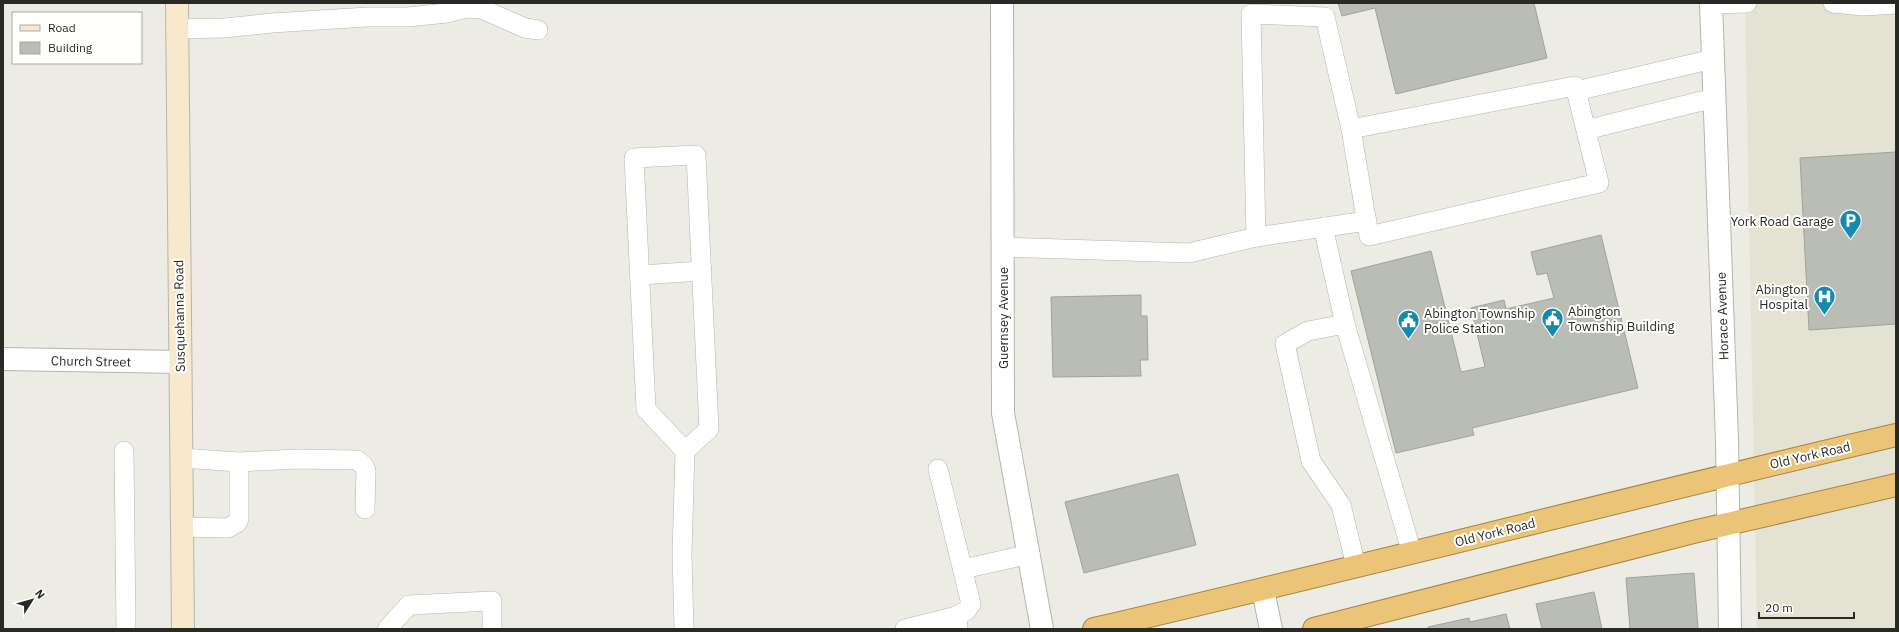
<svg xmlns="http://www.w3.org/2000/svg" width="1899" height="632" viewBox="0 0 1899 632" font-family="'IBM Plex Sans',sans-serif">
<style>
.built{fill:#e3e2d3}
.building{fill:#b9bdb6;stroke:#9fa39c}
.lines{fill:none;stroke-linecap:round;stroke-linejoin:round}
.service-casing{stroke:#b5b5ae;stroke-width:20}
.minor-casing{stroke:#b5b5ae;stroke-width:24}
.secondary-casing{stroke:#b5b5ae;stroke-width:24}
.trunk-casing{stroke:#a58546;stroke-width:24}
.service{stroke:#fff;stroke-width:19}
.minor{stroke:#fff;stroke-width:22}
.secondary{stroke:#f8e9cd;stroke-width:22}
.trunk{stroke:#ecc478;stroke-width:22}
.labels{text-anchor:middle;stroke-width:4;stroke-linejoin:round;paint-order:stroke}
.poi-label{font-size:13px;fill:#292926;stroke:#fffffe;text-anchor:end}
.street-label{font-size:13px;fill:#292926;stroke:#fffffe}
</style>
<rect width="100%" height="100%" fill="#ecebe4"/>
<polygon class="built" points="1745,3 1896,3 1896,629 1757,629"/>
<g class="building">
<polygon points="1338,3 1534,3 1547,58 1396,94 1375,8 1342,16"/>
<polygon points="1896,152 1896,324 1809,330 1800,158"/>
<polygon points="1601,235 1638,388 1472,428 1474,435 1396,453 1351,271 1431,251 1461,372 1485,367 1471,308 1504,300 1506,309 1554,298 1547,273 1537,275 1531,252"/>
<polygon points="1141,295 1141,316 1147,316 1148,360 1140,360 1141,376 1053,377 1051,297"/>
<polygon points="1178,474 1196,545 1084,573 1065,502"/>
<polygon points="1694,573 1698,629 1630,629 1626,578"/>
<polygon points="1594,592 1602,629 1542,629 1536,604"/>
<polygon points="1506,614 1510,629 1428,629 1428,627 1469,618 1470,622"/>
</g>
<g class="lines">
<defs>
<g id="service">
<polyline points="1833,3 1863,6 1896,4"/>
<polyline points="1711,4 1747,3"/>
<polyline points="176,29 225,28 272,23 367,17 408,17 447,13 467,8 482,9 525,28 538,30"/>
<polygon points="1575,86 1599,183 1369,236 1351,129"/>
<polyline points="1576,91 1713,59"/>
<polyline points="1351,129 1325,17 1251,14 1256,237 1367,221"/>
<polyline points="1586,130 1714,98"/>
<polyline points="1323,227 1345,324 1412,553"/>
<polyline points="1003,247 1189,253 1256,237"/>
<polyline points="640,275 702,271"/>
<polyline points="1345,324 1308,331 1285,344 1311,461 1341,505 1356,566"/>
<polyline points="124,451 126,629"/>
<polyline points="181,458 239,462 296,459 357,460 364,466 366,470 365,509"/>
<polyline points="938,469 971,604 967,610 957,616 958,629"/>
<polyline points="182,527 228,528 237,523 239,519 239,462"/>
<polyline points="963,569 1030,554"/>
<polyline points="387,629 409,605 492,601 492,629"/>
<polyline points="684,629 682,554 685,451 646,409 634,158 696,155 709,429 685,451"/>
<polyline points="905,629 957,616"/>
</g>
<g id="minor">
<polyline points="1002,3 1003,413 1042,629"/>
<polyline points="1711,3 1727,440 1730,629"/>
<polyline points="3,359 180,362"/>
<polyline points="1263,590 1271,629"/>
</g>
<polyline id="secondary" points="177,3 183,629"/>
<g id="trunk">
<path d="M1094 629C1362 567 1628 498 1896 435"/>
<polyline points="1314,629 1693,532 1896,485"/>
</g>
</defs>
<use href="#service" class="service-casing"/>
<use href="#minor" class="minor-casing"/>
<use href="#secondary" class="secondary-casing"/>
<use href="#trunk" class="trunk-casing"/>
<use href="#service" class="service"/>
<use href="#minor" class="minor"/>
<use href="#secondary" class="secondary"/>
<use href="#trunk" class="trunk"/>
</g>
<defs>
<symbol id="parking-pin" viewBox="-11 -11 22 30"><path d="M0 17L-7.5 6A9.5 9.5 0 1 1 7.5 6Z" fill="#148bae" stroke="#fffffe"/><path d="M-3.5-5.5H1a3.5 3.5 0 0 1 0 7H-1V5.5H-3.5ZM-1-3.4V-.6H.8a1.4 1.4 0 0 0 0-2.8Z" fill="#fff"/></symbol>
<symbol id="hospital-pin" viewBox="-11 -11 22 30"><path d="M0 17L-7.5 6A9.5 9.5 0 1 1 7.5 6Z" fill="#148bae" stroke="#fffffe"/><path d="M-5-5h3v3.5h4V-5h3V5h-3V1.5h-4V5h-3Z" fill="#fff"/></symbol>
<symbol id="civic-pin" viewBox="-11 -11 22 30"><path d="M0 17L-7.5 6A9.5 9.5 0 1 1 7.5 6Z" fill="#148bae" stroke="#fffffe"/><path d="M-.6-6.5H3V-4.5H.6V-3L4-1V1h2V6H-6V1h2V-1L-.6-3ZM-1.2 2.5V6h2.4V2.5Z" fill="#fff"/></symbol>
</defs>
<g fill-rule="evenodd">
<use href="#parking-pin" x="1838" y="208" width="25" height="34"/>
<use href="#hospital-pin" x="1812" y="284" width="25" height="34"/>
<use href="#civic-pin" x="1540" y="306" width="25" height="34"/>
<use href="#civic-pin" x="1396" y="308" width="25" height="34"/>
</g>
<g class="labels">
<g class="poi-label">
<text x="1834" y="226">York Road Garage</text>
<text x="1808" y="294">Abington<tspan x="1808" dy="15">Hospital</tspan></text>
<text x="1568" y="316" text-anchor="start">Abington<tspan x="1568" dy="15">Township Building</tspan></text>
<text x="1424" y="318" text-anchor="start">Abington Township<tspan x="1424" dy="15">Police Station</tspan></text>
</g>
<g class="street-label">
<text transform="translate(179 316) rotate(-91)" y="5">Susquehanna Road</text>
<text transform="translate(1722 316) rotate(-92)" y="5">Horace Avenue</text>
<text transform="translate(1003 318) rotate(-90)" y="5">Guernsey Avenue</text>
<text transform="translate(91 361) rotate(1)" y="5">Church Street</text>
<text transform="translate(1810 455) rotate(-13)" y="5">Old York Road</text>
<text transform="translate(1495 532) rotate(-14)" y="5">Old York Road</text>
</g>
</g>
<rect width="1899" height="632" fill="none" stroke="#292926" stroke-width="8"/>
<rect x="12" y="12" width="130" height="52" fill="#fffffe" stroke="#a9a9a8"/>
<rect x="20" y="25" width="20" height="6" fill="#f8e9cd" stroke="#a9a9a8"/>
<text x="48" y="32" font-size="12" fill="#292926">Road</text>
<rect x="20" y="42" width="20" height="12" fill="#b9bdb6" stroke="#a9a9a8"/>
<text x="48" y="52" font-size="12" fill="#292926">Building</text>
<g transform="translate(32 600) rotate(53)" stroke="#fffffe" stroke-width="3" paint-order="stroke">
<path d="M0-3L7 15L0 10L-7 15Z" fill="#292926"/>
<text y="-6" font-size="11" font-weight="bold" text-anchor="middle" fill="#292926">N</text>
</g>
<path d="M1759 612v6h95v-6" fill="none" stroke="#292926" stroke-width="2"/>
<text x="1765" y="612" font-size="12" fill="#292926" stroke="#fffffe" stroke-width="3" paint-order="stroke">20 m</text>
</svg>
